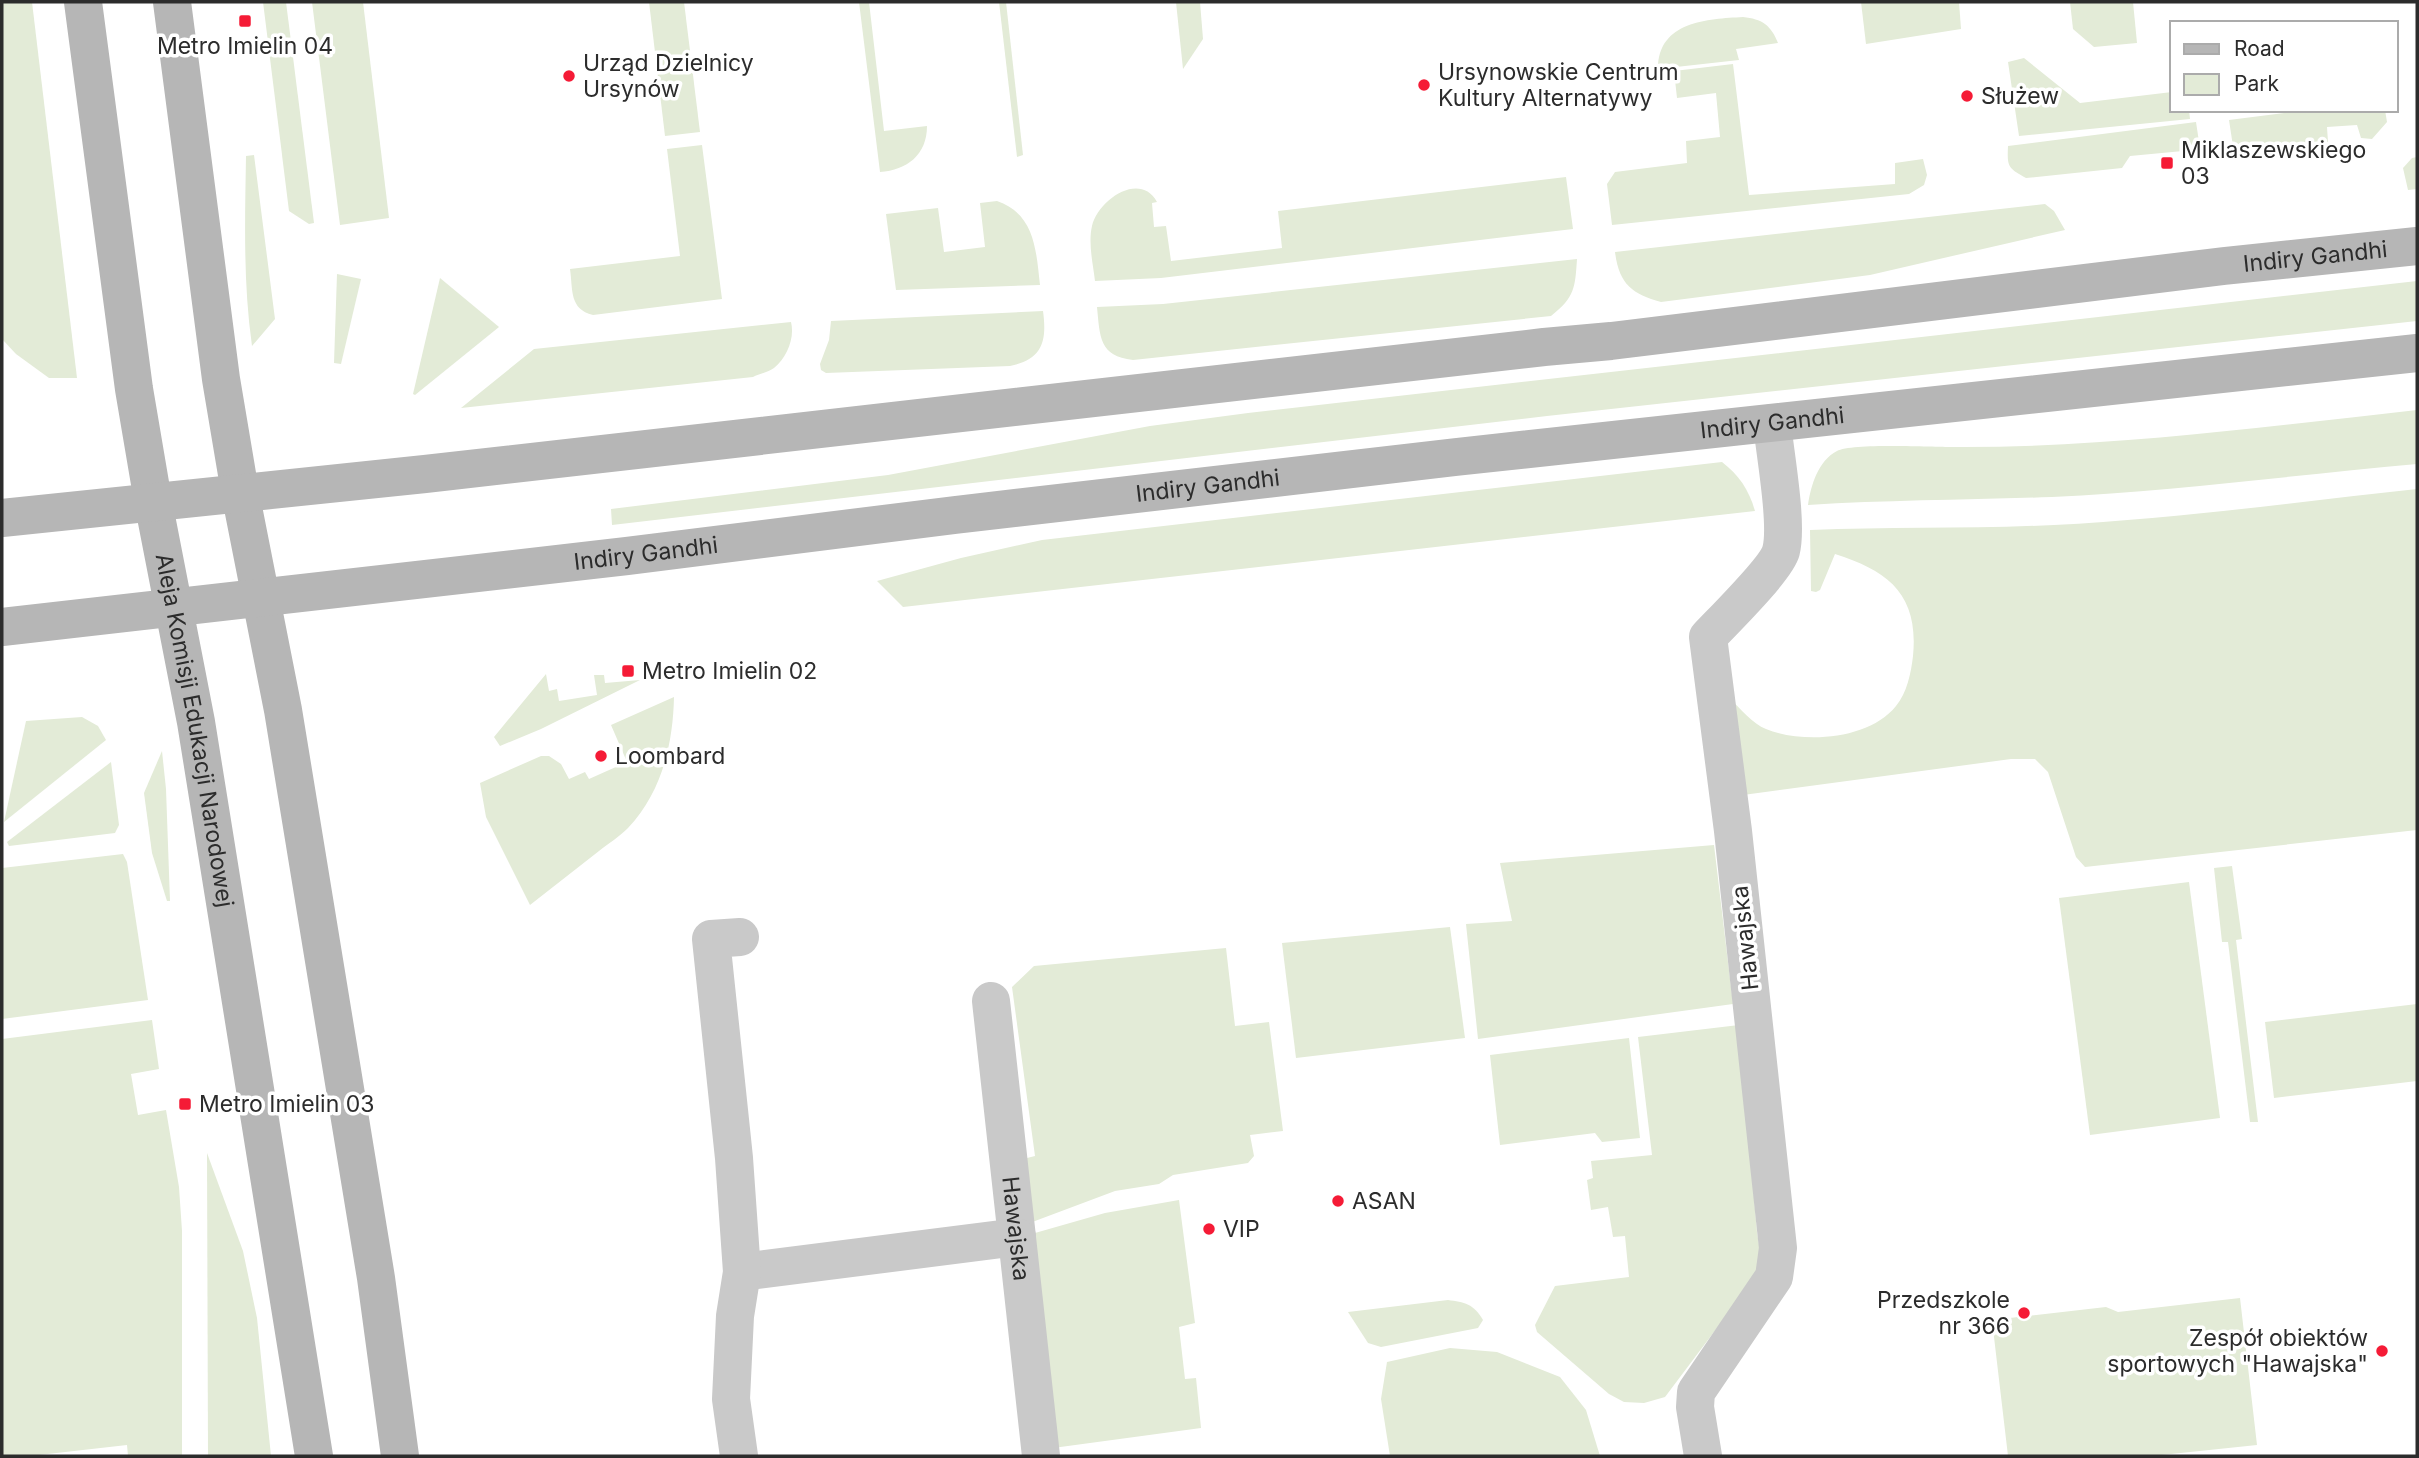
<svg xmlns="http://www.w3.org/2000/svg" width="2419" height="1458" viewBox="0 0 2419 1458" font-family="Inter,sans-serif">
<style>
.green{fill:#e3ebd7}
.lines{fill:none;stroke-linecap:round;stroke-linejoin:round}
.street{stroke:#c9c9c9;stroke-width:38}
.secondary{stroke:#b6b6b6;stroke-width:38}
.poi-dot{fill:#f51b36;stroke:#fff;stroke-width:2.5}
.labels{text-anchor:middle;stroke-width:7;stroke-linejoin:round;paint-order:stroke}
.poi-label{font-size:23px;fill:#2c2c2c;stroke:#fff;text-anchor:start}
.street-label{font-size:23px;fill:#2c2c2c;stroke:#fff}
</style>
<rect width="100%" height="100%" fill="#fff"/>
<g class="green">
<polygon points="2,2 32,2 77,378 49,378 16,354 2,339"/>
<polygon points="263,2 286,2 314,223 309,224 289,211"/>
<polygon points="312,2 363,2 389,218 340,225"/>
<polygon points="649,2 684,2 700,132 665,136"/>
<path d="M859 2H869L884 131 927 126C927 155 907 170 880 172Z"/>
<polygon points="999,2 1006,2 1023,155 1017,157"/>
<polygon points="1176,2 1200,2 1203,39 1183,69"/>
<polygon points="1861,2 1959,2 1961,29 1866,44"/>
<polygon points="2070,2 2133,2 2137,43 2094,47 2073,29"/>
<path d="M1743 17C1762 19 1771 25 1778 43L1736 49 1739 60 1658 69C1658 21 1708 19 1743 17Z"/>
<polygon points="2024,58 2080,103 2172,92 2172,110 2189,110 2190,119 2019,136 2008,62"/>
<polygon points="1733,64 1749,195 1895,184 1895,163 1923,159 1927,175 1924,185 1909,194 1612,225 1607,184 1615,172 1687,163 1686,141 1720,137 1716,93 1677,98 1674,71"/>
<polygon points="2308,110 2385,110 2387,122 2372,139 2361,138 2357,125 2327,127 2328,142 2234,153 2229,120"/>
<path d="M2196 122 2201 155 2193 156 2183 151 2130 156 2122 168 2026 178C2008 168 2007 167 2008 146Z"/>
<path d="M702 145 722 299 593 315C569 309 573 290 570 269L680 256 667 149Z"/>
<path d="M254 155 275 319 252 346C243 282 245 220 246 156Z"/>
<polygon points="2417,157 2417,189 2408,190 2403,168 2412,158"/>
<path d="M1566 177 1573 229 1161 278 1095 281C1093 264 1088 243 1092 226 1098 200 1140 171 1157 202L1152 203 1154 227 1166 226 1171 261 1282 248 1278 211Z"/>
<path d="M997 201C1035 214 1036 250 1040 285L896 290 886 214 938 208 944 252 985 247 980 203Z"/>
<path d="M2045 204 2054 211 2065 230 1870 275 1661 302C1632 294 1619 284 1615 252Z"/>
<path d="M1577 259C1575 288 1575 297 1551 316L1133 360C1099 356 1100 337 1097 307L1163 304Z"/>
<polygon points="337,274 361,279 341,364 334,363"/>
<polygon points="440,278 499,327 415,395 413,394"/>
<polygon points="2417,281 2417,321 1547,416 612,525 611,509 888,475 1150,426 1248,413"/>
<path d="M1043 311C1047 341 1043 359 1010 366L826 373 821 370 820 364 829 340 831 321Z"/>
<path d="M791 322C795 338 787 357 774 368 769 372 759 374 753 377L461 408 534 349Z"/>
<path d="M2417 410V464C2296 475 2174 491 2052 497 1971 500 1890 500 1808 505 1811 485 1818 461 1837 451 1851 443 1932 447 1953 447 2109 448 2263 427 2417 410Z"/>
<path d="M1722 462C1739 475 1749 490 1755 511L903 607 877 581 961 558 1042 540Z"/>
<path d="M2417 489V830L2085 867 2076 857 2048 772 2035 759H2011L1743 795 1729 698C1740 708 1753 724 1766 729 1803 744 1869 740 1896 706 1907 693 1911 673 1913 656 1919 595 1889 571 1835 554L1820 590 1816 592 1811 591 1810 530C1891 527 1973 529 2054 525 2175 519 2296 502 2417 489Z"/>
<polygon points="546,674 549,691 557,689 559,701 597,695 594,675 604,675 605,683 640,680 541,729 500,746 494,737"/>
<path d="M674 697C673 744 662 792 628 828 620 836 608 844 599 851 576 869 553 887 530 905L486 817 480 783 541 756H549L561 764 569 779 585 772 589 779 627 762 611 725Z"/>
<polygon points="82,717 98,726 106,740 4,822 26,721"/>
<polygon points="162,751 166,789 170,901 167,901 152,853 144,793"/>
<polygon points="111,762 119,825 115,833 9,846 7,842"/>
<polygon points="1714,845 1733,1004 1478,1039 1466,924 1512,921 1500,863"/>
<polygon points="123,854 127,862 148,1000 2,1019 2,868"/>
<polygon points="2232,866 2242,939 2236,940 2258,1122 2250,1122 2228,942 2222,942 2214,868"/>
<polygon points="2189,882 2220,1118 2090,1135 2059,898"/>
<polygon points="1450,927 1465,1038 1296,1058 1282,943"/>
<polygon points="1226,948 1235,1026 1269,1022 1283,1131 1250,1135 1254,1156 1248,1163 1173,1175 1159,1184 1115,1191 1027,1224 1019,1160 1035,1156 1012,987 1034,966"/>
<polygon points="2417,1004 2417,1081 2274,1098 2265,1022"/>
<polygon points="152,1020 159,1069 131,1074 138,1115 166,1110 179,1187 182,1231 182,1456 128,1456 127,1445 30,1456 2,1456 2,1039"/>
<polygon points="1739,1025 1757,1232 1763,1271 1741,1296 1665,1397 1644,1403 1624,1402 1609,1394 1537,1332 1535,1325 1555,1286 1629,1277 1625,1236 1613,1237 1608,1207 1591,1210 1587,1180 1593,1178 1591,1161 1652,1155 1638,1037"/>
<polygon points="1629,1038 1640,1138 1602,1142 1595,1133 1500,1145 1490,1055"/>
<polygon points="207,1153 243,1251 257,1318 271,1456 208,1456"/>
<polygon points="1179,1200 1195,1323 1179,1327 1185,1379 1196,1378 1201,1428 1053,1448 1035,1233 1105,1213"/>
<polygon points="2240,1298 2257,1445 2152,1456 2008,1456 1992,1320 2106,1307 2118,1312"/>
<path d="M1448 1300C1464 1302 1474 1304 1483 1320L1478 1328 1381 1347 1368 1343 1348 1312Z"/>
<polygon points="1450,1348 1497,1352 1560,1377 1586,1410 1600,1456 1390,1456 1381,1399 1387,1362"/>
</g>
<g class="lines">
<g class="street">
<path id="s1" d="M991 1001 1041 1456"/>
<polyline points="742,1272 1017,1237"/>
<polyline points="739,1456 731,1399 735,1316 742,1272 734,1158 711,939 740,937"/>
<path d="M1703 1456 1695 1407 1696 1392 1774 1277 1778 1248 1733 831 1708 637C1723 621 1776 569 1781 551 1788 524 1775 454 1772 423"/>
</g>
<g class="secondary">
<path id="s2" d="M83 2 134 389 153 501 196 722 314 1456"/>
<polyline points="172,2 221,379 240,492 283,710 376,1278 400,1456"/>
<path id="s3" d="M2 518 425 474 1544 347 1611 341 2224 266 2417 246"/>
<path id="s4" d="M2 627 627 556 955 515 1456 457 2417 353"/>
</g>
</g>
<g class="poi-dot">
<rect x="238" y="14" width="14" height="14" rx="3.5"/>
<circle cx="569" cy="76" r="7"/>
<circle cx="1424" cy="85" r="7"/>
<circle cx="1967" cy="96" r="7"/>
<rect x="2160" y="156" width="14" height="14" rx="3.5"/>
<rect x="621" y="664" width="14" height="14" rx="3.5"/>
<circle cx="601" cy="756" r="7"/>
<rect x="178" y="1097" width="14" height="14" rx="3.5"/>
<circle cx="1338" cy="1201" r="7"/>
<circle cx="1209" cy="1229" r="7"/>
<circle cx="2024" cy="1313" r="7"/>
<circle cx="2382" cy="1351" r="7"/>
</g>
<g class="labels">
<g class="poi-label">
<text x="245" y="54" text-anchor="middle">Metro Imielin 04</text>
<text x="583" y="71">Urząd Dzielnicy<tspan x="583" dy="26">Ursynów</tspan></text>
<text x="1438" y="80">Ursynowskie Centrum<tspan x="1438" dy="26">Kultury Alternatywy</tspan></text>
<text x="1981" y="104">Służew</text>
<text x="2181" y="158">Miklaszewskiego<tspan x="2181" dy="26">03</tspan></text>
<text x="642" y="679">Metro Imielin 02</text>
<text x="615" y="764">Loombard</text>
<text x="199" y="1112">Metro Imielin 03</text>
<text x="1352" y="1209">ASAN</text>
<text x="1223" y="1237">VIP</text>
<text x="2010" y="1308" text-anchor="end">Przedszkole<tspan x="2010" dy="26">nr 366</tspan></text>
<text x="2368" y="1346" text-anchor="end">Zespół obiektów<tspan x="2368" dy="26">sportowych "Hawajska"</tspan></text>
</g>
<g class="street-label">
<text dy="8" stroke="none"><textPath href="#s3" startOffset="2328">Indiry Gandhi</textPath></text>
<text dy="8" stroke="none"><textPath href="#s4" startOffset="1782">Indiry Gandhi</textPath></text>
<text dy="8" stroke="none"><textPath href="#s4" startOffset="1214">Indiry Gandhi</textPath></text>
<text dy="8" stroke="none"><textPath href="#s4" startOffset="648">Indiry Gandhi</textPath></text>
<text dy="8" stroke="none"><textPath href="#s2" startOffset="737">Aleja Komisji Edukacji Narodowej</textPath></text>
<text transform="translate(1745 938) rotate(-96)" y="8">Hawajska</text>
<text dy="8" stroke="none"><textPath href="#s1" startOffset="229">Hawajska</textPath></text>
</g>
</g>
<rect width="2419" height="1458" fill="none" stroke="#2c2c2c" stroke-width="7"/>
<rect x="2170" y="21" width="228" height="91" fill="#ffffff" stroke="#ababab" stroke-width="2"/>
<rect x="2184" y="44" width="35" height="10" fill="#b6b6b6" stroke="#ababab" stroke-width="2"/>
<text x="2234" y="56" font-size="21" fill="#2c2c2c">Road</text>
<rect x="2184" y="74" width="35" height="21" fill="#e3ebd7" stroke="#ababab" stroke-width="2"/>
<text x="2234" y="91" font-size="21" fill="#2c2c2c">Park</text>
</svg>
